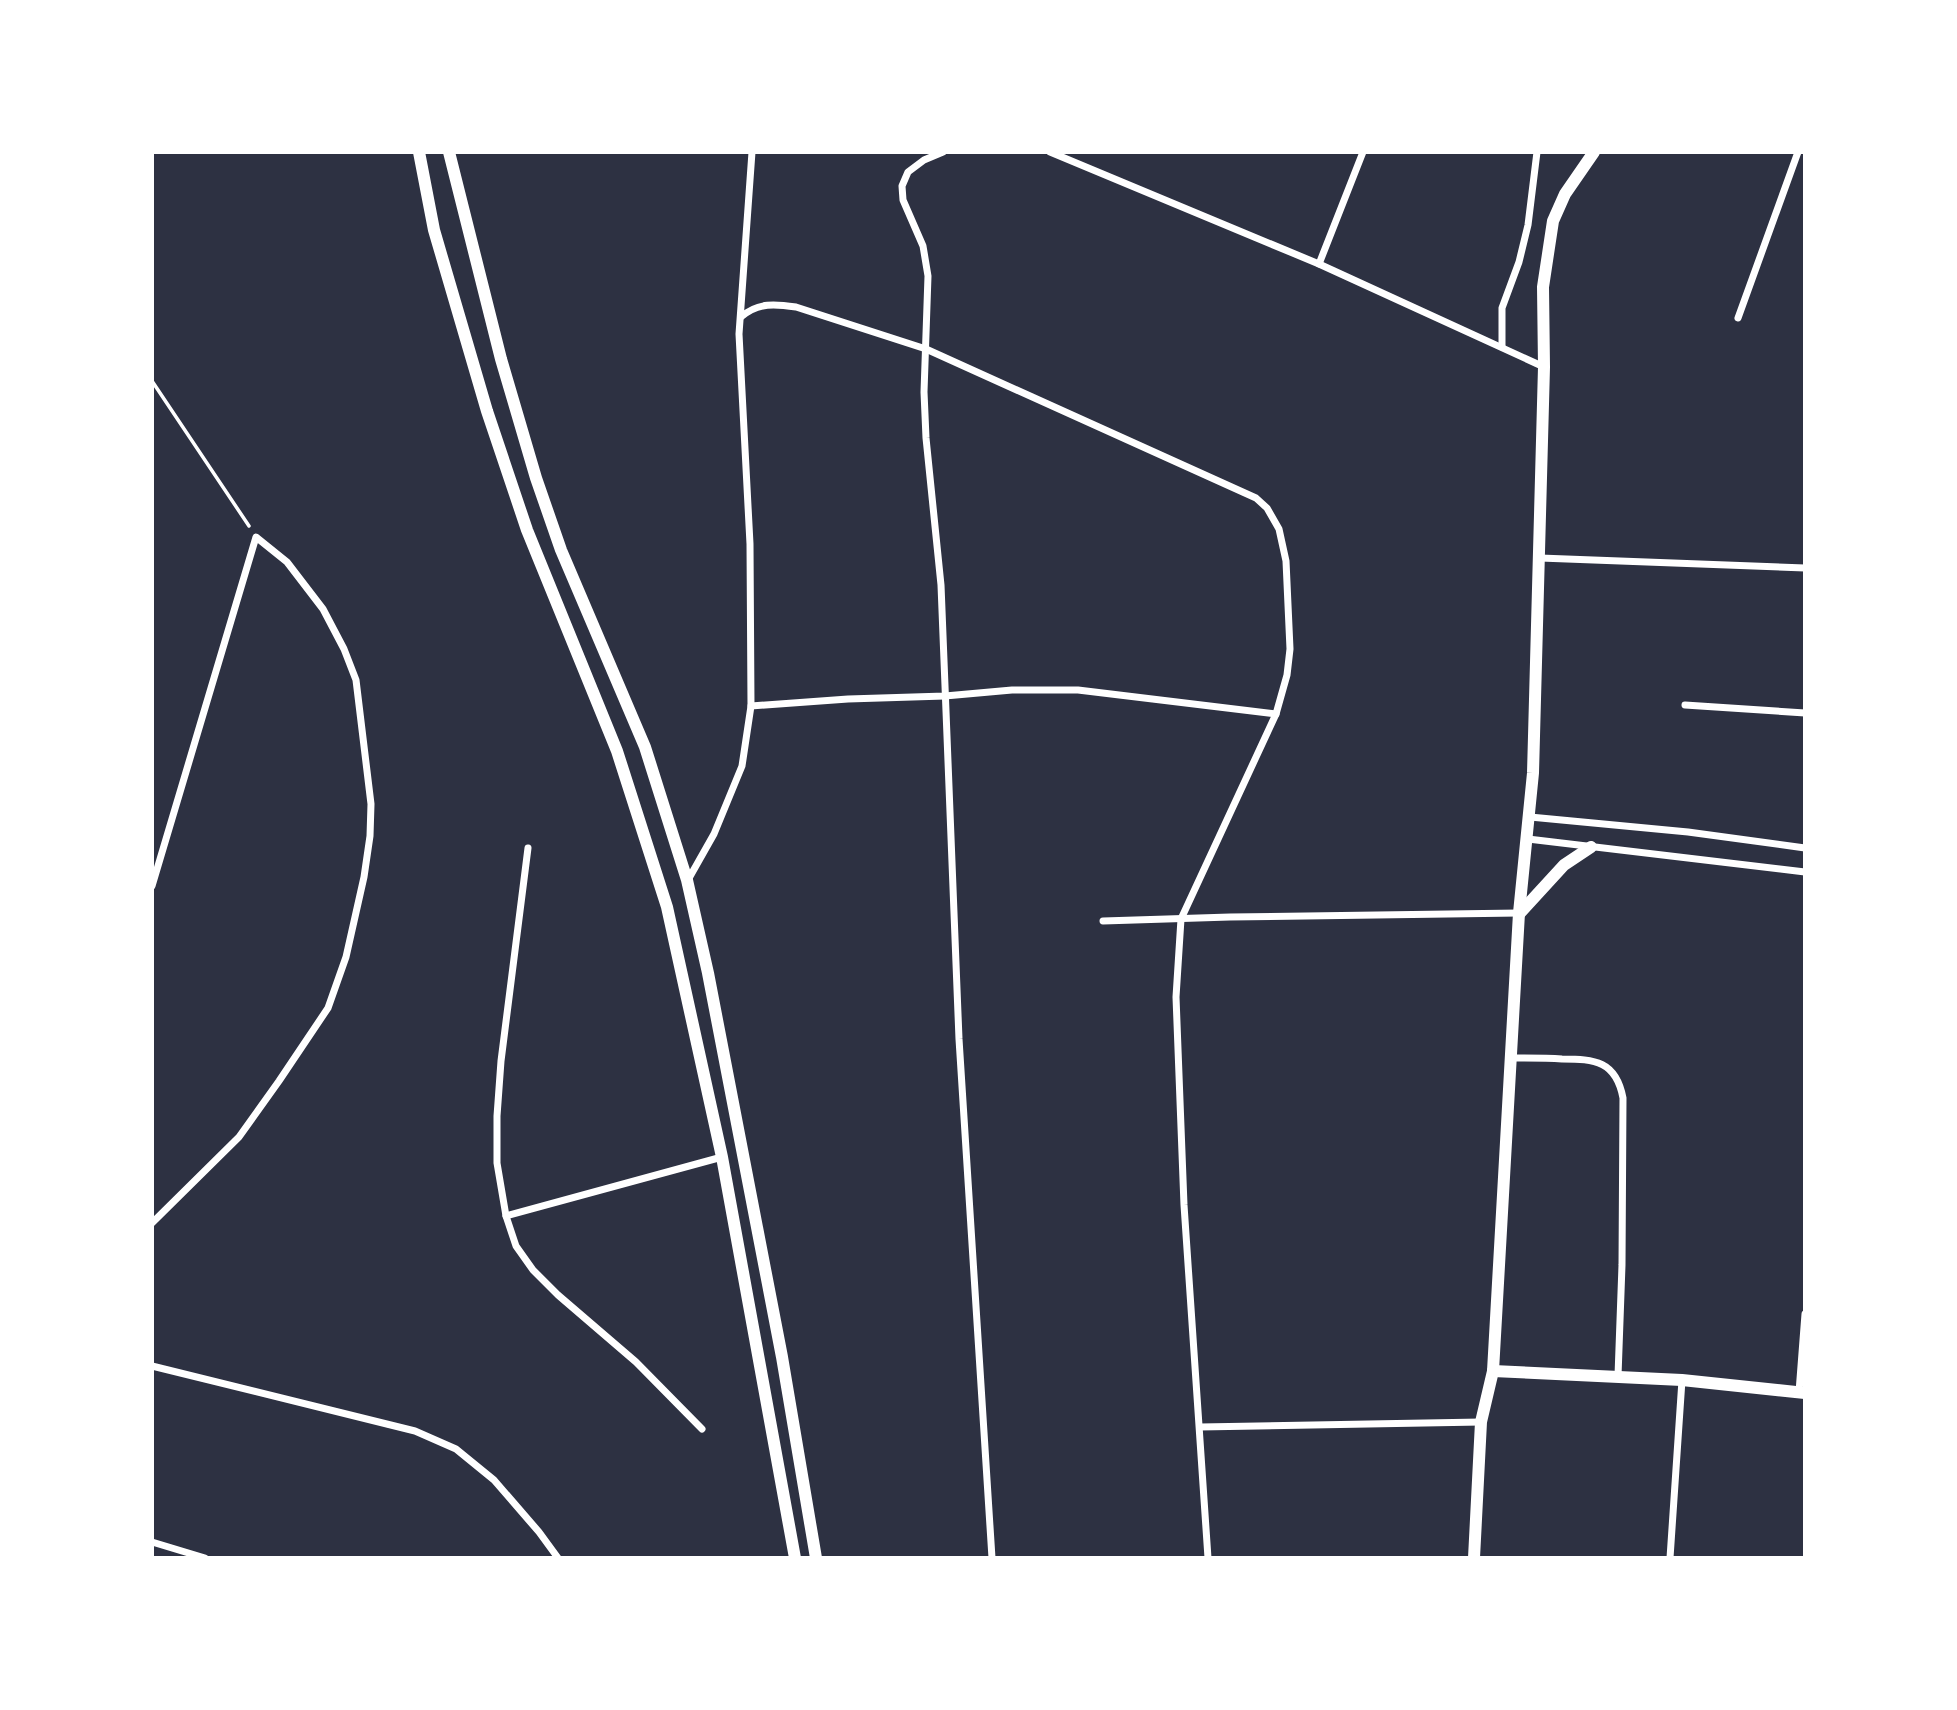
<svg xmlns="http://www.w3.org/2000/svg" width="1957" height="1710" viewBox="0 0 1957 1710" font-family="Jost,sans-serif">
<style>
.lines{fill:none;stroke-linecap:round;stroke-linejoin:round}
.path{stroke:#fff;stroke-width:3.5}
.minor{stroke:#fff;stroke-width:7}
.tertiary{stroke:#fff;stroke-width:12}
</style>
<rect width="100%" height="100%" fill="#2d3142"/>
<g class="lines">
<polyline class="path" points="152,381 249,526"/>
<g class="minor">
<polyline points="943,152 924,160 908,172 902,186 903,200 923,246 928,276 924,392 926,438 941,585 959,1039 992,1558"/>
<polyline points="1050,152 1319,264 1544,367"/>
<polyline points="1319,264 1363,152"/>
<path d="M741 317C758 302 776 304 796 307L926 349 1256 498 1267 508 1279 529 1286 561 1290 649 1287 675 1276 714 1181 919 1176 997 1184 1205 1208 1558"/>
<polyline points="1738,318 1798,152"/>
<polyline points="1502,347 1502,308 1519,262 1528,225 1537,152"/>
<polyline points="1540,558 1805,568"/>
<polyline points="1685,705 1805,713"/>
<polyline points="751,706 848,699 945,696 1012,690 1078,690 1276,714"/>
<polyline points="1530,817 1688,832 1805,848"/>
<polyline points="1528,839 1805,872"/>
<polyline points="528,848 501,1061 497,1116 497,1163 506,1216 516,1246 533,1270 558,1295 636,1362 702,1429"/>
<polyline points="688,880 714,834 742,766 751,706 750,544 739,334 752,152"/>
<polyline points="152,886 256,537 287,562 323,609 344,649 356,680 371,804 370,836 364,877 346,957 328,1008 279,1081 239,1137 152,1223"/>
<polyline points="1103,921 1230,917 1519,913"/>
<path d="M1512 1058C1529 1058 1546 1058 1562 1059 1595 1059 1616 1061 1623 1098L1622 1265 1618 1376"/>
<polyline points="506,1216 722,1157"/>
<polyline points="152,1366 415,1431 456,1449 494,1480 539,1532 558,1558"/>
<polyline points="1799,1392 1805,1314"/>
<polyline points="1200,1427 1481,1422"/>
<polyline points="152,1542 205,1558"/>
<polyline points="1670,1558 1682,1380"/>
</g>
<g class="tertiary">
<polyline points="419,152 434,230 487,411 527,530 617,751 667,907 722,1157 795,1558"/>
<polyline points="449,152 501,359 536,478 561,550 645,747 687,880 708,973 782,1357 816,1558"/>
<polyline points="1520,913 1564,865 1591,847"/>
<polyline points="1493,1371 1682,1380 1805,1393"/>
<polyline points="1474,1558 1481,1422 1493,1371 1519,913 1533,773 1544,367 1543,287 1553,221 1565,194 1594,152"/>
</g>
</g>
<rect width="1957" height="1710" fill="none" stroke="#ffffff" stroke-width="308"/>
</svg>
